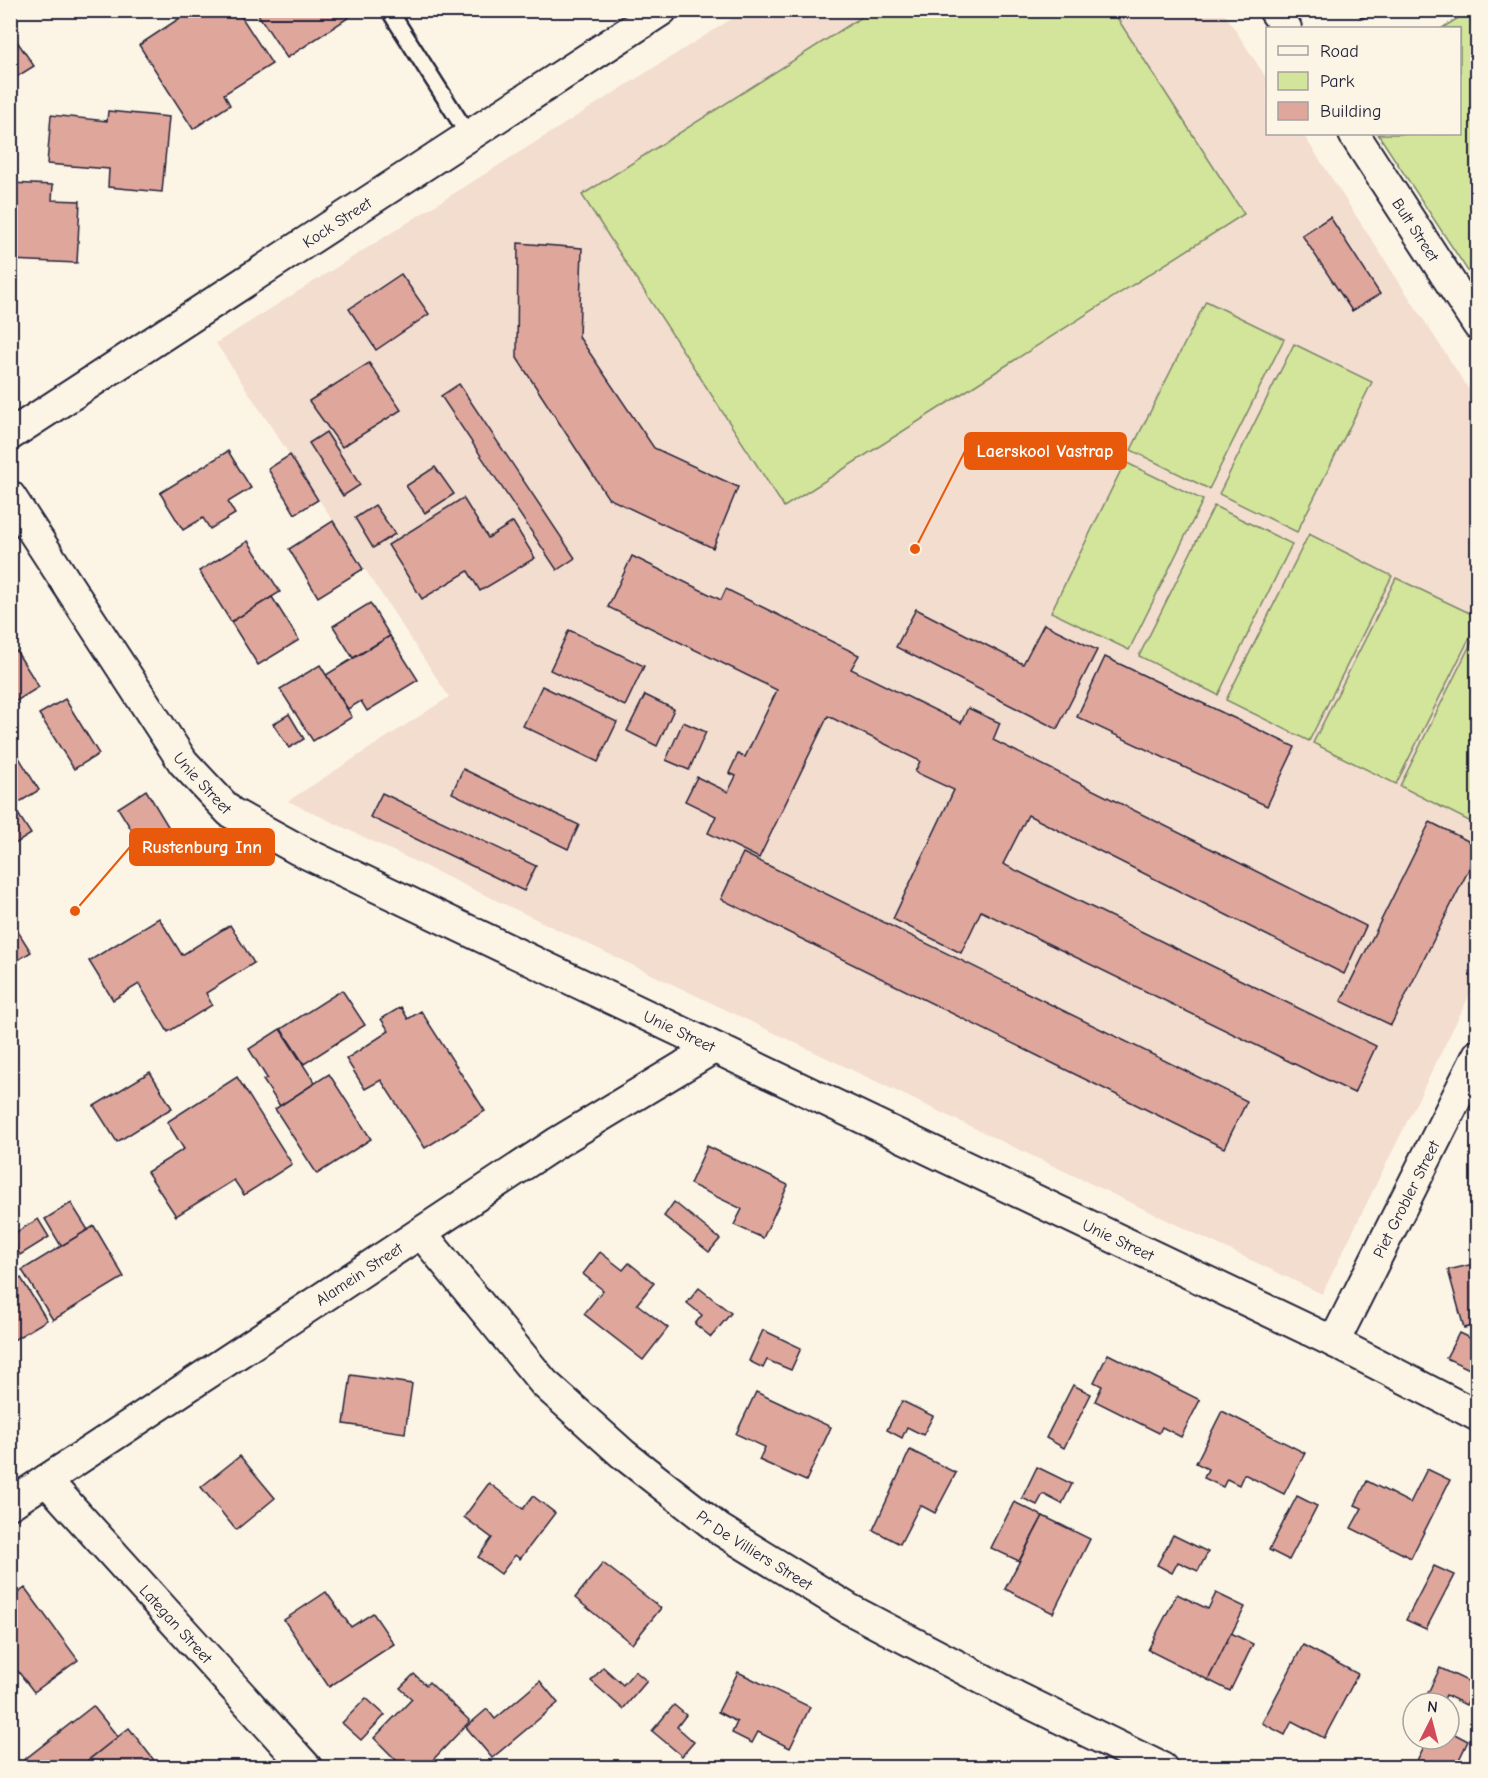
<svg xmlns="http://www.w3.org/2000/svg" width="1488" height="1778" viewBox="0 0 1488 1778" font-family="'Comic Neue',sans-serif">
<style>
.built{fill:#f3ddcf}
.green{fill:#d2e59a;stroke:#7a846a;stroke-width:1.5}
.building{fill:#dfa69c;stroke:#22223b;stroke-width:1.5}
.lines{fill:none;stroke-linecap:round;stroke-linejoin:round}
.service-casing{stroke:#22223b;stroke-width:20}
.minor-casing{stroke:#22223b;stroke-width:34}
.service{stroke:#fcf5e5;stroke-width:15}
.minor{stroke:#fcf5e5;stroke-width:30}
.labels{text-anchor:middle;stroke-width:5;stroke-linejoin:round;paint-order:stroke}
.street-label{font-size:16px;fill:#22223b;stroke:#fcf5e5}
.leader{fill:none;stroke:#e8590c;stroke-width:2}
.callout-dot{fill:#e8590c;stroke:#fcf5e5;stroke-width:2}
.callout{fill:#e8590c;stroke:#e8590c;stroke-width:2}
.callout-label{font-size:18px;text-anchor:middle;font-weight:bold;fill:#fff}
</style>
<rect width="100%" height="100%" fill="#fcf5e5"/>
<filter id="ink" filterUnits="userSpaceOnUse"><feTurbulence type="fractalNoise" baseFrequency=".0167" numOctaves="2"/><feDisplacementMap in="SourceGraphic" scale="12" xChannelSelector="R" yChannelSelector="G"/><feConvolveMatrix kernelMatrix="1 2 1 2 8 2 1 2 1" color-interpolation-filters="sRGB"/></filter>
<g filter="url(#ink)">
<polygon class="built" points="744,11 1223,11 1267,79 1268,134 1303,134 1477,402 1477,980 1322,1294 288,801 449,697 216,343"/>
<g class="green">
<polygon points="1112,10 1244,214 784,507 582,195 871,11"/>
<polygon points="1471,10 1478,11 1477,285 1378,134 1460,134 1460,28 1442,28"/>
<polygon points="1206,301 1284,339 1209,489 1131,450"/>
<polygon points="1294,344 1372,382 1297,532 1219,494"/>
<polygon points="1125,462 1203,500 1129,650 1051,612"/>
<polygon points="1214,506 1292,544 1218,695 1139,656"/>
<polygon points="1309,534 1392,576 1309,741 1226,700"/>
<polygon points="1396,578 1478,617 1477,623 1396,784 1313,743"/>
<polygon points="1477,631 1477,825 1400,786"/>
</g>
<g class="building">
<polygon points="192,10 237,10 272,64 224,94 230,105 193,129 139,45"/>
<polygon points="255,10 360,10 287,58"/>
<polygon points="1356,10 1375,10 1362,19"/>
<polygon points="10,31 34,66 10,81"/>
<polygon points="108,111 169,117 162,192 108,187 109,169 47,164 51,115 107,121"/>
<polygon points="10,183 53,185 52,200 80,201 77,263 10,260"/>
<polygon points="1330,217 1380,294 1352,311 1302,235"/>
<polygon points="518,243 582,248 579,337 654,448 738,487 713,548 608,498 517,358"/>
<polygon points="401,274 429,314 376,350 349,309"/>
<polygon points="369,363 401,410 342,447 309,401"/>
<polygon points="459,384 575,558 557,570 441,396"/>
<polygon points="326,432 360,485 343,496 309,443"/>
<polygon points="228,451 251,488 228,502 235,514 210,529 203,518 183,530 160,493"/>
<polygon points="290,455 318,500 295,514 268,469"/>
<polygon points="435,467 454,494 425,513 406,486"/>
<polygon points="463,498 488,538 513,522 535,558 480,591 468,571 422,599 388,545"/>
<polygon points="375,505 395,534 373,548 355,518"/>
<polygon points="333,521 363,569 318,597 289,549"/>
<polygon points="248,541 280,592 231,622 199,571"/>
<polygon points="632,556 721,600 726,589 859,655 851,669 961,723 968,708 1000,723 993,740 1366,926 1344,974 1028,815 1003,864 1376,1046 1354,1093 981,911 961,953 893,919 954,790 915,772 920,761 828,716 759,858 708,833 716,816 685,801 697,777 728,792 736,776 729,773 738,754 745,757 777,690 608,607"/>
<polygon points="272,597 299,640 258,665 231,622"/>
<polygon points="370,603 390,636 353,658 333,626"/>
<polygon points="916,609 1023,664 1044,624 1097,650 1057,729 896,647"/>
<polygon points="569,630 644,666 625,706 550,670"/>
<polygon points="390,636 418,680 367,711 361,701 348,709 326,675"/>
<polygon points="10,641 39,687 10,705"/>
<polygon points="1105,657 1295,747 1267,806 1077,717"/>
<polygon points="320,665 352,717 313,741 280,689"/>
<polygon points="542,686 617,722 598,762 523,726"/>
<polygon points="645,695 674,709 657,746 627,731"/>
<polygon points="65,699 99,754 74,769 39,714"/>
<polygon points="289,714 304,739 289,748 273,724"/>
<polygon points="683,722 706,732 689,770 666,760"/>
<polygon points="10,743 39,790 13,806 31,834 10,847"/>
<polygon points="463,769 579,825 568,849 452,793"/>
<polygon points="146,790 177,841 149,858 118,808"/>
<polygon points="382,793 536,866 524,891 370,817"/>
<polygon points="1430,822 1478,846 1478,851 1391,1025 1341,1001"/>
<polygon points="743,853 1247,1101 1224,1148 721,899"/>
<polygon points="159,918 182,955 230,925 254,963 206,993 212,1005 168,1032 139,984 113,1000 89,961"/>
<polygon points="10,919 31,952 10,965"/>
<polygon points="342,990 365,1025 304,1064 281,1029"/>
<polygon points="401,1007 408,1019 421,1011 485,1111 425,1148 381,1080 365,1089 346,1059 389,1031 381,1019"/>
<polygon points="280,1029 315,1083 280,1106 263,1080 267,1078 249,1049"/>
<polygon points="150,1072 172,1108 117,1142 94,1106"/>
<polygon points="329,1074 371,1139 317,1174 275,1109"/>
<polygon points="237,1077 292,1164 244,1195 234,1180 176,1216 147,1172 184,1149 167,1122"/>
<polygon points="707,1146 788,1185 763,1238 734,1225 742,1209 690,1184"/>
<polygon points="674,1202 720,1239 709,1252 664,1216"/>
<polygon points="71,1203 88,1230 61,1246 45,1219"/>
<polygon points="38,1219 49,1237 20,1255 10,1236"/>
<polygon points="94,1226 124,1277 53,1320 22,1270"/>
<polygon points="600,1252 623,1270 629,1263 654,1283 637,1304 668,1328 643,1360 584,1314 603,1290 583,1274"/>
<polygon points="1478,1263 1478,1325 1464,1328 1448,1270"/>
<polygon points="21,1278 47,1320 12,1341 10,1284"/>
<polygon points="699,1288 731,1313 711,1337 695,1324 702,1315 687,1303"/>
<polygon points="763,1330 801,1348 791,1370 767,1360 763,1368 749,1361"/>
<polygon points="1459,1333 1478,1342 1478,1373 1446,1358"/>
<polygon points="1108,1354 1200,1400 1181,1437 1162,1427 1159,1433 1095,1401 1102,1386 1094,1382"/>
<polygon points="351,1375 412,1384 405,1433 344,1424"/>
<polygon points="1073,1385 1091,1394 1064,1448 1046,1438"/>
<polygon points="756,1392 831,1427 806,1481 759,1460 765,1447 736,1434"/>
<polygon points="902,1401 933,1416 923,1435 907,1427 902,1438 887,1430"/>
<polygon points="1222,1411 1305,1453 1284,1494 1244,1474 1239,1485 1227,1479 1223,1487 1204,1478 1208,1469 1196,1463"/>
<polygon points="910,1450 956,1473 935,1513 920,1505 900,1544 873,1530"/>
<polygon points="240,1456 275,1498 236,1530 201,1487"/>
<polygon points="1037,1467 1072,1484 1062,1504 1043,1494 1037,1505 1022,1498"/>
<polygon points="1427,1469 1450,1480 1411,1558 1351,1528 1362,1508 1355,1505 1367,1481 1410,1503"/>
<polygon points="489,1483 523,1509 533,1496 555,1513 520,1559 515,1555 501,1574 478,1557 492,1538 464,1517"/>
<polygon points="1297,1496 1317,1506 1289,1560 1269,1550"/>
<polygon points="1014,1502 1043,1516 1019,1561 991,1548"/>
<polygon points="1043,1516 1090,1539 1053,1613 1005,1589"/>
<polygon points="1173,1535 1208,1552 1198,1571 1178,1562 1172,1573 1157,1565"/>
<polygon points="603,1563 661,1608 632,1644 575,1598"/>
<polygon points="1434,1566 1454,1575 1426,1629 1406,1620"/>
<polygon points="25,1588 78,1660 34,1692 10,1661 10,1599"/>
<polygon points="326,1592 351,1627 373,1613 394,1644 329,1687 284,1620"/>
<polygon points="1216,1593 1245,1607 1208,1680 1148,1650 1177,1594 1208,1609"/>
<polygon points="1231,1633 1253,1644 1230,1691 1208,1680"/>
<polygon points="1303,1645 1358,1674 1324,1738 1292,1721 1285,1735 1262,1723"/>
<polygon points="603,1667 623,1685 635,1671 647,1681 623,1709 591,1681"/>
<polygon points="1440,1668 1476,1685 1466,1705 1446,1695 1442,1703 1425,1699"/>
<polygon points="738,1672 810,1707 790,1748 758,1732 752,1743 732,1733 737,1722 718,1712"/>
<polygon points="414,1674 426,1685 429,1682 470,1721 425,1768 404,1768 374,1738 412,1699 400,1688"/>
<polygon points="540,1681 558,1703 492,1758 466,1727 487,1709 495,1719"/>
<polygon points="366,1698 385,1715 361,1740 342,1723"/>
<polygon points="674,1705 686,1715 677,1727 694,1742 682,1756 652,1731"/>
<polygon points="93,1706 118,1737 86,1762 90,1768 30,1768 24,1760"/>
<polygon points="129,1728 160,1768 90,1768 86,1762"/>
<polygon points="1449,1731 1468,1741 1455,1768 1413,1768 1428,1739 1449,1739"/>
</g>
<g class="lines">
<defs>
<polyline id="service" points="389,10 469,136"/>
<g id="minor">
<polyline points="1274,10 1286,28"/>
<path id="s1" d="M1354 134 1478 325"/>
<path id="s2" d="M10 435 662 10"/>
<path id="s3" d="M10 496 183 762 230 812 299 850 1334 1342 1478 1416"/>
<path id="s4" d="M422 1234 544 1383 623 1454 719 1529 849 1609 1019 1698 1162 1768"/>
<path id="s5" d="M1334 1342 1478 1055"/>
<path id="s6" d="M46 1480 307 1768"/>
<path id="s7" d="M10 1504 558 1142 712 1049"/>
</g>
</defs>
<use href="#service" class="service-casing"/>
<use href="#minor" class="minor-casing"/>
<use href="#service" class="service"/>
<use href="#minor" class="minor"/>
</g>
</g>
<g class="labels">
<g class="street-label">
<text dy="6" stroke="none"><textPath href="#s2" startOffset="390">Kock Street</textPath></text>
<text dy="6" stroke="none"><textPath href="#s1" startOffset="114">Bult Street</textPath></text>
<text dy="6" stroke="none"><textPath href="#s3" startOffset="346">Unie Street</textPath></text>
<text dy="6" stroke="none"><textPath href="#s3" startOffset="886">Unie Street</textPath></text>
<text dy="6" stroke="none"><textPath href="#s5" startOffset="160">Piet Grobler Street</textPath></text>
<text dy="6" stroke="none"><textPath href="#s3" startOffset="1372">Unie Street</textPath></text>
<text dy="6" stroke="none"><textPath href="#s7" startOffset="418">Alamein Street</textPath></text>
<text dy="6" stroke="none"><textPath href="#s4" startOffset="462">Pr De Villiers Street</textPath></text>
<text dy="6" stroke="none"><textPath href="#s6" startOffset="194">Lategan Street</textPath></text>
</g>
</g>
<path class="leader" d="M915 549L965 451M75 911L130 847"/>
<g class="callout-dot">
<circle cx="915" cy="549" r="6"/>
<circle cx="75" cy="911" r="6"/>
</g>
<g class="callout">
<rect x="965" y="433" width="161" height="36" rx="6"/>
<rect x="130" y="829" width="144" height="36" rx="6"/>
</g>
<g class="callout-label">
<text x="1045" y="457">Laerskool Vastrap</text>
<text x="202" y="853">Rustenburg Inn</text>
</g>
<rect width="1488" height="1778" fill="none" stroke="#fcf5e5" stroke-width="36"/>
<rect x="18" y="18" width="1452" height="1742" fill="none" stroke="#22223b" stroke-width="2" filter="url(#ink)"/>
<rect x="1266" y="27" width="195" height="108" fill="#fcf5e5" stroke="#a5a1a1" stroke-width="1.5"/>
<rect x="1278" y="46" width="30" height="9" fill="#fcf5e5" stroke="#a5a1a1" stroke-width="1.5"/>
<text x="1320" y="57" font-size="18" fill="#22223b">Road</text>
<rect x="1278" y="72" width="30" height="18" fill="#d2e59a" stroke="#a5a1a1" stroke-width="1.5"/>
<text x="1320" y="87" font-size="18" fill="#22223b">Park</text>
<rect x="1278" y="102" width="30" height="18" fill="#dfa69c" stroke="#a5a1a1" stroke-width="1.5"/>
<text x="1320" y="117" font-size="18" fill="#22223b">Building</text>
<g transform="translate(1431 1721) rotate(6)"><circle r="28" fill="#fcf5e5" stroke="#a5a1a1" stroke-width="1.5"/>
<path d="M0-4.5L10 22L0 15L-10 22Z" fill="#d1495b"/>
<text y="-9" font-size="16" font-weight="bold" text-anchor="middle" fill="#22223b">N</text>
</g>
</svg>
